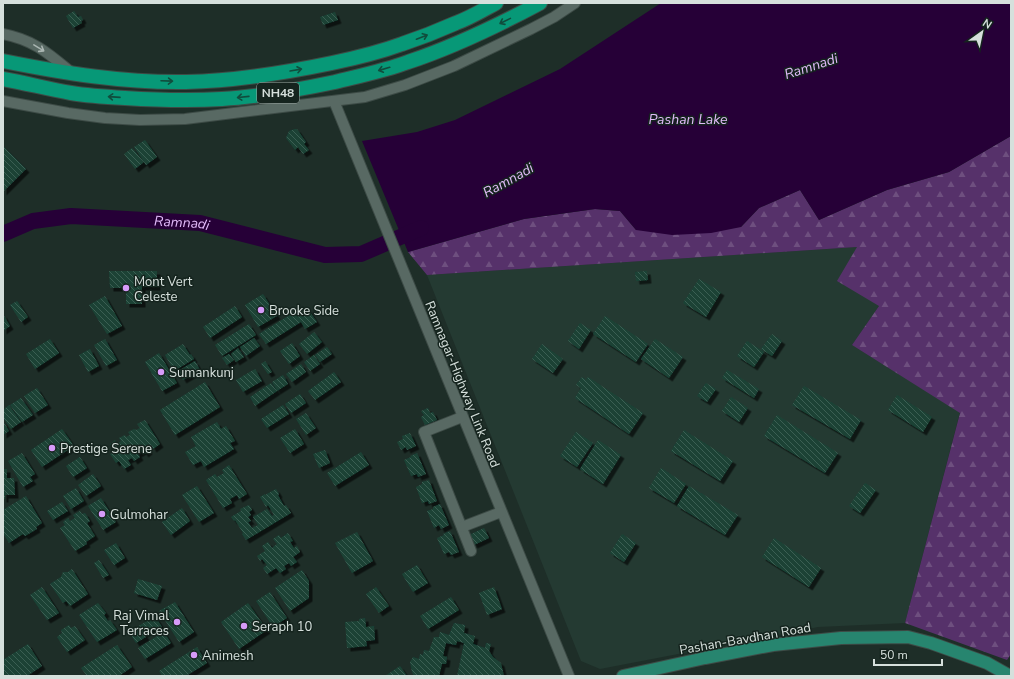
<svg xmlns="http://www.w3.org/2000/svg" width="1014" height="679" viewBox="0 0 1014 679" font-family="'Nunito Sans',sans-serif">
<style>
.built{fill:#243a32}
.forest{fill:url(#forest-firs)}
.water{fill:#260037}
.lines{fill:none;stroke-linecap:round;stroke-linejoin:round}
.river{stroke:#260037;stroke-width:16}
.building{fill:url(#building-back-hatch);filter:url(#shadow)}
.minor-casing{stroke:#3d4b46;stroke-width:12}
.major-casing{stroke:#3d4b46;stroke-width:14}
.highway-casing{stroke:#3d4b46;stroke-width:16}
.minor{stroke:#586963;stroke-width:10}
.major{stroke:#27856f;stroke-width:12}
.highway{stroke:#079877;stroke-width:14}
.oneway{stroke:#104d3d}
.oneway2{stroke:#aab6b2}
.poi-dot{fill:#d69bf9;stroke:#15241e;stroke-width:1.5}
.labels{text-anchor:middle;stroke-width:3;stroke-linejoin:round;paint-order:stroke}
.shield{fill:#15241e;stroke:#9ca8a3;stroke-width:1}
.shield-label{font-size:12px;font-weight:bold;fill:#d6e0dc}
.poi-label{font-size:13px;fill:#d6e0dc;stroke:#15241e;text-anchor:start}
.street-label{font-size:13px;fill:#d6e0dc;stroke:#15241e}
.water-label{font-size:14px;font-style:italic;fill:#e1baf9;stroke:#15241e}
</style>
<defs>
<pattern id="forest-firs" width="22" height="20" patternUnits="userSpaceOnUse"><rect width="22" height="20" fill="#56316a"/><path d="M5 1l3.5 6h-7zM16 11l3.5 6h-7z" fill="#6e4f7f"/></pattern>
<pattern id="building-back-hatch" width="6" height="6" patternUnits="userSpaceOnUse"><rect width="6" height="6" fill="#1a4336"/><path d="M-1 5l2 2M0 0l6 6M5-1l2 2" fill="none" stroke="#3b5e52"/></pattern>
<filter id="shadow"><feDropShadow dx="3.5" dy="3.5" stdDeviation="0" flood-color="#0009"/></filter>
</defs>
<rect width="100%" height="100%" fill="#1e2e28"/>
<polygon class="built" points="857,247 879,306 852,345 960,412 905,623 818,627 600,669 581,661 427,275"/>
<polygon class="forest" points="1011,136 1011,654 1007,660 905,623 960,413 852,345 879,306 837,281 857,247 427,275 408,252 524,219 595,209 620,211 636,230 741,227 759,208 800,190 819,220 887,190 949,172"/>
<polygon class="water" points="661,3 1011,3 1011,136 949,172 887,190 819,220 800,190 759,208 741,227 711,233 672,235 636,230 620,211 595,209 524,219 408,252 362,141 417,132 455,120 560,69"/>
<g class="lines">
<path class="river" id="s1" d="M3 234 33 221 71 216 200 223 325 255 361 254 421 228"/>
</g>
<g class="building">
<polygon points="74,11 78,17 81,16 83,20 81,21 82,23 73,28 66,16"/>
<polygon points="335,12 338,20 323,25 320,17"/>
<polygon points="295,129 297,129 306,142 304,144 309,150 303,154 298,147 295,150 286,138 289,131"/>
<polygon points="145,140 157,157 146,165 134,147"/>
<polygon points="3,146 26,169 3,192"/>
<polygon points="132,148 144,162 135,169 124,154"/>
<polygon points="109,271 157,271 157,287 142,287 142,304 126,304 126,288 110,288"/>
<polygon points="647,271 648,280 636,281 635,272"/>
<polygon points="699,279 721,292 706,317 683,303"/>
<polygon points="263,294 277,316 258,327 245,305"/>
<polygon points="105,296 122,326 107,334 89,305"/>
<polygon points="17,301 28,317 21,322 10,305"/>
<polygon points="235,306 242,317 210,338 203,327"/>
<polygon points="301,308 304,312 308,309 317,322 305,329 301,322 266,344 259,334"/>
<polygon points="3,314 10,326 3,331"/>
<polygon points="605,316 648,344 636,362 593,334"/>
<polygon points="580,323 591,330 579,349 568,341"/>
<polygon points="249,324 256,335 222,356 215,345"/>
<polygon points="314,332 322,342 307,354 299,344"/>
<polygon points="772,334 782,341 772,356 761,349"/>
<polygon points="254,338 260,346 246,356 240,347"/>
<polygon points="50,339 59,353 35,369 26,354"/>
<polygon points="105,339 117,360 106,366 94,345"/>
<polygon points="655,339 683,357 669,378 641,359"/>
<polygon points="747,341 764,352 754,367 737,356"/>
<polygon points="292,343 300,356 289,364 280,351"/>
<polygon points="183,344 190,355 191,354 194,359 174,371 165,355"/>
<polygon points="542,344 563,359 553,373 532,359"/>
<polygon points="327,347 332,354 320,362 315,355"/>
<polygon points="238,348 244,357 236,362 231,354"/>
<polygon points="90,349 99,366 88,372 79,355"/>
<polygon points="159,353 177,383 162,391 145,362"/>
<polygon points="229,354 234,360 227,365 222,358"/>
<polygon points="314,355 320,364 310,371 304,362"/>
<polygon points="195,361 200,370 183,380 178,371"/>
<polygon points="265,361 272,372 268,374 261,364"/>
<polygon points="301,364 306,372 292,382 286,374"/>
<polygon points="255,369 262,381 243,392 236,380"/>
<polygon points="727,370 759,389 754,398 722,378"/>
<polygon points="334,372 341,382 315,400 308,391"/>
<polygon points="283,375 288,384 277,391 272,382"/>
<polygon points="582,377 586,380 588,377 643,413 629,434 575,398 581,388 576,385"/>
<polygon points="205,382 220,407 175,435 160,410"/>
<polygon points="271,383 277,391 255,406 250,397"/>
<polygon points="706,383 716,389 707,402 697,396"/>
<polygon points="804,386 861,420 850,439 792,405"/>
<polygon points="37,388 48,405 35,413 24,396"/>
<polygon points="300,394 306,403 291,413 285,404"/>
<polygon points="897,395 932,417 923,432 888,410"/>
<polygon points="731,397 748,408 739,422 722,411"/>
<polygon points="21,398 33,415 22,422 10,405"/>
<polygon points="9,405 21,422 11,429 3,418 3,410"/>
<polygon points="283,405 289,414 267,428 261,419"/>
<polygon points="428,408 430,413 433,412 437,420 425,425 421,417 424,415 421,411"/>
<polygon points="306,413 316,428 306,435 296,419"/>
<polygon points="777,415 838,453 825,473 764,436"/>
<polygon points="145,420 160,444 153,449 151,445 147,447 149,451 145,454 143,451 138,454 140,457 134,461 132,458 128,460 131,465 124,469 119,461 116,463 110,454 115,451 110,444 115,440 117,444 121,441 119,438 125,435 126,437 130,435 128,432 134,429 136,430 140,428 137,424"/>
<polygon points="3,421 9,431 3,435"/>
<polygon points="217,422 221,429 226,426 235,441 230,443 234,449 204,467 201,461 193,465 185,452 196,446 191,437"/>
<polygon points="62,429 74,446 42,467 31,450"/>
<polygon points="295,429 304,444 290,453 280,438"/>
<polygon points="684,430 733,461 720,481 671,451"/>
<polygon points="576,432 593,443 577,467 560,456"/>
<polygon points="410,433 416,446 407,450 406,447 401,450 397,442 403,439 402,436"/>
<polygon points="598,440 621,455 603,484 580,469"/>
<polygon points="325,450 330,463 319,468 313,454"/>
<polygon points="361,452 369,465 335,486 327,473"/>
<polygon points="22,453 35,474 30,477 33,481 23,487 8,461"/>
<polygon points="417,453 426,474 418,477 417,474 411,476 404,460 411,457 410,456"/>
<polygon points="80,457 87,468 73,477 66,466"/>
<polygon points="229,465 247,494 239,499 237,495 230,499 232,503 223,508 206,480 215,474 217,477 224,473 222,470"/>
<polygon points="661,468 686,484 674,503 649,488"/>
<polygon points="3,469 7,469 7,478 14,478 15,495 5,495 5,499 3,499"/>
<polygon points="93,474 101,486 86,496 78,485"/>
<polygon points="429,480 437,501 429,504 428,501 422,503 416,487 422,484 422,482"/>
<polygon points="865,483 876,490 860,513 849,506"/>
<polygon points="197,486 214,513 199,522 182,495"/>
<polygon points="689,486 738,515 725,535 677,506"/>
<polygon points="76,488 84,501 71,509 63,496"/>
<polygon points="276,489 279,494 278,495 284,506 286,505 291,513 246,540 242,534 243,533 235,520 234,521 231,517 241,511 240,509 249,505 252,510 249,512 251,515 248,517 251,521 248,522 252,528 258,525 253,517 267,509 272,516 274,515 268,505 266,507 260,497 265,494 265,495"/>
<polygon points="26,496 42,523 36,527 37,529 25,536 23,534 9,543 3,533 3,510"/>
<polygon points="101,498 116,522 103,530 88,506"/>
<polygon points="62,502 68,511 53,520 47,511"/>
<polygon points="440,504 449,525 441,529 439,525 434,528 427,511 433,509 433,507"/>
<polygon points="182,508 190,521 171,535 162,522"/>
<polygon points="80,511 82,514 85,513 90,521 87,523 95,536 86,542 87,544 75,551 60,528 65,525 63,522 68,518 70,521 75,518 73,515"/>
<polygon points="484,528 489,538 474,545 469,535"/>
<polygon points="450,531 459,552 451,555 449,552 444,554 437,538 444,535 443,534"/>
<polygon points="357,532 373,561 352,573 335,543"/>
<polygon points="288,533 293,541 290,542 294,548 297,546 300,552 293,557 297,562 291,566 289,563 284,566 286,569 280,573 276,568 267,574 263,568 267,565 262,559 260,561 257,556 265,551 262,546 268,542 272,548 277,544 273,539 279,535 281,538"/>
<polygon points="622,534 636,543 624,562 610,553"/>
<polygon points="774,538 821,568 809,587 762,557"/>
<polygon points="116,543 125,558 114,565 104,550"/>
<polygon points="99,560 109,575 103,578 94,563"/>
<polygon points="417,565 428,583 413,592 402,574"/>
<polygon points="72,569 88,594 70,606 66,601 63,603 50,584 61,577 63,572 68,572"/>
<polygon points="302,570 309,581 309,598 290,611 275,588"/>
<polygon points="138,579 162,586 157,600 134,593"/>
<polygon points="42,587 59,613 47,620 30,595"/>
<polygon points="376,587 389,606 379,613 366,594"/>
<polygon points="494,587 502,609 487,615 479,593"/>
<polygon points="270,592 287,618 273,627 256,601"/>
<polygon points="451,597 459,610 428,629 420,616"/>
<polygon points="175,602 194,632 179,642 159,611"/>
<polygon points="98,603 106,613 104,615 108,621 110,620 117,630 97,642 79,615"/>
<polygon points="248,603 267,630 239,649 221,622"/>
<polygon points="155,616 162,627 155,631 153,628 144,634 146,637 136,643 129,632"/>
<polygon points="365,618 366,627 374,626 375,640 366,641 367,646 347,648 345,622 359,621 359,619"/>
<polygon points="454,623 465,625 464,633 475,636 473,644 485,648 486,643 491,644 489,651 493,657 501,663 504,676 457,676 464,643 457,641 456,645 446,643 443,656 447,657 446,664 442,664 439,676 414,676 412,672 410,662 413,657 419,659 420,654 423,655 424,650 429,651 434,637 439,637 440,632 449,635"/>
<polygon points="69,625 71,628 75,626 85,640 67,652 57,637 62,633 61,630"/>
<polygon points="164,632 171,643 145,659 138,648"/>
<polygon points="28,644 42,666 27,676 3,676 3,660"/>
<polygon points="117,645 132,667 119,676 87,676 81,668"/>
<polygon points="197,647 207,663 186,676 162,676 159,671"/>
<polygon points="400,666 407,676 385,676"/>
</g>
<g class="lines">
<defs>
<g id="minor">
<path d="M3 34C34 40 48 53 72 73"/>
<polyline points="3,101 68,113 105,118 140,120 185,119 365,97 405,85 454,66 531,29 554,17 575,3"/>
<polyline points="334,101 569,676"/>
<polyline points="462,417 424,432 471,551"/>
<polyline points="462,527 501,512"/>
</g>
<polyline id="major" points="623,676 705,658 773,645 841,638 908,637 931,643 987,663 1010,676"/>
<g id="highway">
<path d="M3 61C63 73 124 83 186 82 235 81 284 73 332 63 356 58 380 52 402 44 420 38 438 31 456 23 470 18 483 10 496 3"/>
<path d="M3 79C26 83 48 89 71 93 89 96 107 97 125 98 157 100 189 101 222 99 260 97 297 90 335 82 359 76 384 71 408 62 453 47 497 26 540 3"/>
</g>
</defs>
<use href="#minor" class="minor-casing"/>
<use href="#major" class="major-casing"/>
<use href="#highway" class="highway-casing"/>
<use href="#minor" class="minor"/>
<use href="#major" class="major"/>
<use href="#highway" class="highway"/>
</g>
<defs><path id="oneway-shaft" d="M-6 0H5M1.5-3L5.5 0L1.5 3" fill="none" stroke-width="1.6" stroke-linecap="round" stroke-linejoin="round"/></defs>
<g class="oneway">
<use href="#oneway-shaft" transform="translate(505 21) rotate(154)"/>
<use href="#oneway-shaft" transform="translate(422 37) rotate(-21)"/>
<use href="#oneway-shaft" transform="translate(384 69) rotate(164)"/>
<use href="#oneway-shaft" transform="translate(296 70) rotate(-10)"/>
<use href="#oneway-shaft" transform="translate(167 81) rotate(2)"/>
<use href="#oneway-shaft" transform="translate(114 97) rotate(-176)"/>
<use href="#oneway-shaft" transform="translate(243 97) rotate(174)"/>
</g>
<use class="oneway2" href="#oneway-shaft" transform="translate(39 48) rotate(31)"/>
<g class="poi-dot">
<circle cx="126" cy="288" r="4"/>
<circle cx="261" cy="310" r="4"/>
<circle cx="161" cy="372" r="4"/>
<circle cx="52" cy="448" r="4"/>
<circle cx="102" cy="514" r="4"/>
<circle cx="177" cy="622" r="4"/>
<circle cx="244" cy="626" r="4"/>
<circle cx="194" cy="655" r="4"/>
</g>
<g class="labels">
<rect class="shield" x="257" y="83" width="42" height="20" rx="3"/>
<g class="shield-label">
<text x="278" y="97">NH48</text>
</g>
<g class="poi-label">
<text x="134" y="286">Mont Vert<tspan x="134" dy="15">Celeste</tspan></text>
<text x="269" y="315">Brooke Side</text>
<text x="169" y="377">Sumankunj</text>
<text x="60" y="453">Prestige Serene</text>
<text x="110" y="519">Gulmohar</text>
<text x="169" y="620" text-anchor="end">Raj Vimal<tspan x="169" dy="15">Terraces</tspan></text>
<text x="252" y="631">Seraph 10</text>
<text x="202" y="660">Animesh</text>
</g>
<g class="street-label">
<text transform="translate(463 384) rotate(68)" y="5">Ramnagar-Highway Link Road</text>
<text transform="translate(745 638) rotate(-10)" y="5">Pashan-Bavdhan Road</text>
</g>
<g class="water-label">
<text transform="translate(811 66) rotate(-18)" y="5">Ramnadi</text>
<text x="688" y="124">Pashan Lake</text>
<text transform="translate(508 180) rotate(-29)" y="5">Ramnadi</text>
<text dy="5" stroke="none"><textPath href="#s1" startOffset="182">Ramnadi</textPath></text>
</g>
</g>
<rect width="1014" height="679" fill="none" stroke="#d6e0dc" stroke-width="8"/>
<g transform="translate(982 32) rotate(33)" stroke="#15241e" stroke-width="3" paint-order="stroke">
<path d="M0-3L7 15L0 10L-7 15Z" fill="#d6e0dc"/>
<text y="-6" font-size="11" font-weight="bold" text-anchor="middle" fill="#d6e0dc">N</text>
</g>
<path d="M874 659v6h68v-6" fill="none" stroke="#d6e0dc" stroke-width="2"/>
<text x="880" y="659" font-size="12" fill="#d6e0dc" stroke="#15241e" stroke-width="3" paint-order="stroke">50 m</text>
</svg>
